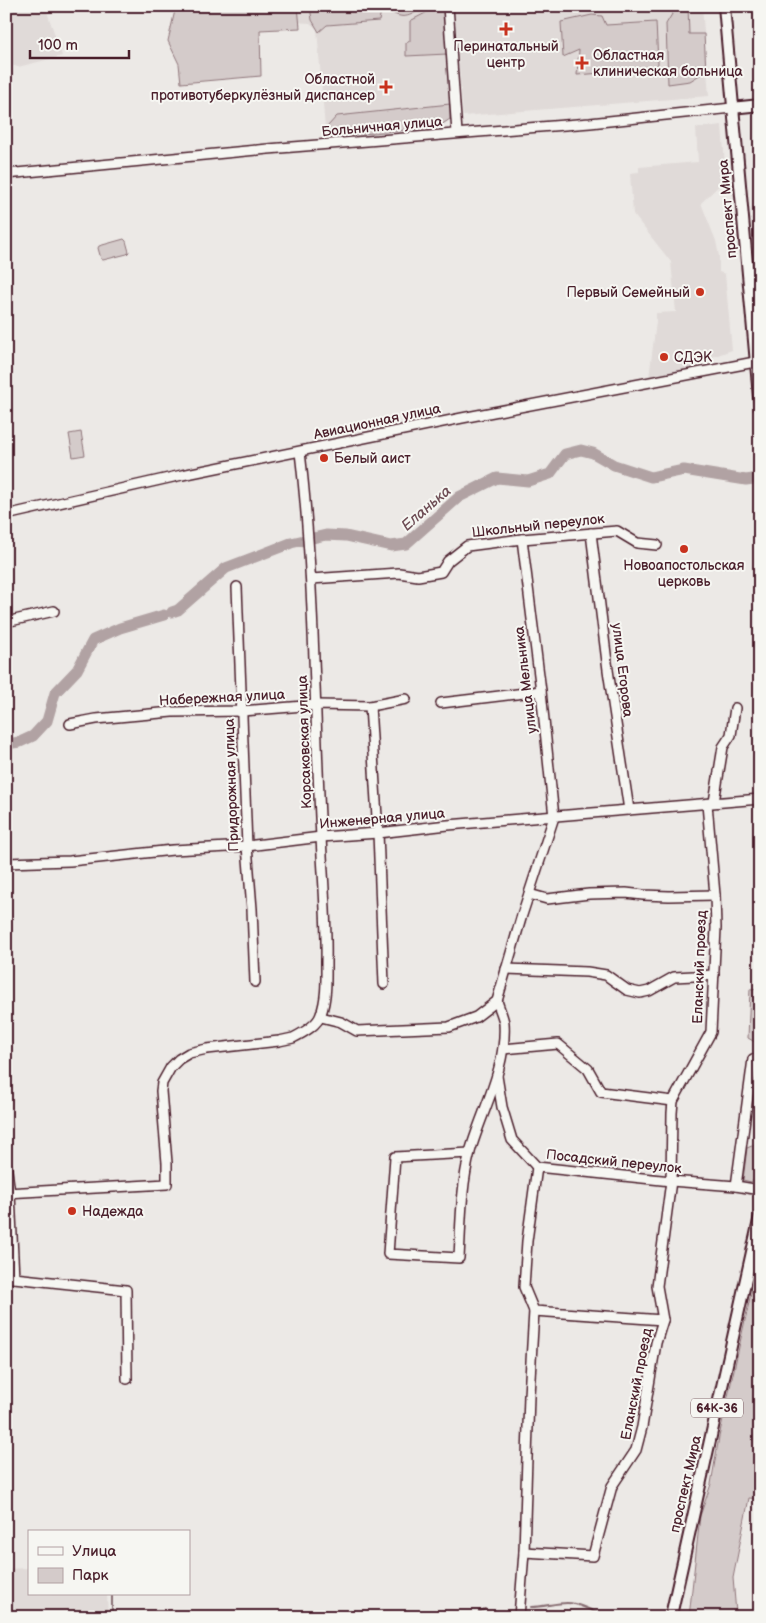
<svg xmlns="http://www.w3.org/2000/svg" width="766" height="1623" viewBox="0 0 766 1623" font-family="'Balsamiq Sans',sans-serif">
<style>
.built{fill:#e0dad8}
.green{fill:#d4cbca;stroke:#8f757a}
.lines{fill:none;stroke-linecap:round;stroke-linejoin:round}
.stream{stroke:#886e73;stroke-width:2}
.river{stroke:#b1a2a3;stroke-width:11}
.minor-casing{stroke:#4a1f2b;stroke-width:12}
.major-casing{stroke:#4a1f2b;stroke-width:14}
.minor{stroke:#f6f6f2;stroke-width:9}
.major{stroke:#f6f6f2;stroke-width:10}
.poi-dot{fill:#c8321e;stroke:#f6f6f2;stroke-width:2}
.labels{text-anchor:middle;stroke-width:4;stroke-linejoin:round;paint-order:stroke}
.shield{fill:#f6f6f2;stroke:#7e6067;stroke-width:1}
.shield-label{font-size:12px;font-weight:bold;fill:#4a1f2b}
.poi-label{font-size:14px;fill:#4a1f2b;stroke:#f6f6f2;text-anchor:start}
.street-label{font-size:14px;fill:#4a1f2b;stroke:#f6f6f2}
.water-label{font-size:15px;font-style:italic;fill:#6e4d55;stroke:#f6f6f2}
</style>
<rect width="100%" height="100%" fill="#ece9e6"/>
<filter id="ink" filterUnits="userSpaceOnUse"><feTurbulence type="fractalNoise" baseFrequency=".02" numOctaves="2"/><feDisplacementMap in="SourceGraphic" scale="10" xChannelSelector="R" yChannelSelector="G"/><feConvolveMatrix kernelMatrix="1 2 1 2 8 2 1 2 1" color-interpolation-filters="sRGB"/></filter>
<g filter="url(#ink)">
<g class="built">
<polygon points="6,6 45,6 62,56 18,67 11,65 6,58"/>
<polygon points="176,6 443,6 452,117 325,129 317,29 310,23 174,15"/>
<polygon points="454,6 702,6 709,96 463,116"/>
<polygon points="722,125 726,179 701,203 716,241 719,256 719,272 725,274 732,350 695,363 690,370 649,378 656,322 656,313 676,312 671,262 633,214 630,173 639,172 639,167 698,162 696,128"/>
<polygon points="29,1568 29,1594 107,1594 108,1617 6,1617 6,1569"/>
</g>
<g class="green">
<polygon points="176,6 298,6 300,28 260,30 261,76 181,83 179,64 168,41"/>
<path d="M310 6H426C411 15 404 22 388 10H381L379 21 327 25 319 32 312 20Z"/>
<polygon points="439,6 443,6 447,54 406,56 406,43 410,41 410,21"/>
<polygon points="677,6 688,6 689,34 704,34 706,71 690,81 668,84 666,24"/>
<polygon points="592,15 602,16 606,25 656,22 658,63 656,72 614,72 577,75 579,50 563,57 561,22"/>
<polygon points="450,104 450,119 438,127 330,137 327,127 337,116"/>
<polygon points="124,239 126,241 129,252 127,254 103,260 101,259 98,248 99,246"/>
<polygon points="81,432 85,455 73,457 69,434"/>
<polygon points="760,988 760,1045 748,1038 750,989"/>
<path d="M760 1141C760 1155 763 1173 751 1182L743 1180 747 1148 759 1143Z"/>
<polygon points="760,1253 760,1445 755,1466 760,1466 760,1499 749,1498 733,1578 736,1613 741,1617 689,1617 700,1516 711,1484 719,1437"/>
</g>
<g class="lines">
<g class="stream">
<polyline points="112,1594 112,1617"/>
<path d="M531 1607C544 1607 554 1603 567 1603 577 1603 583 1607 593 1611 601 1614 612 1614 620 1617"/>
<polyline points="479,1617 479,1612 485,1609"/>
</g>
<g class="river">
<polyline points="172,612 178,610 226,568 291,543 326,535 346,536 391,546 406,544 459,497 497,478 528,481 550,474 565,454 581,450 593,453 614,465 651,477 684,470 746,480 760,478"/>
<polyline points="6,744 20,742 33,736 47,721 55,693 77,670 93,640 120,628 164,615"/>
</g>
<defs>
<g id="minor">
<polyline points="448,6 457,133"/>
<polyline points="6,174 268,149 590,123 732,108"/>
<polyline points="6,515 182,475 462,418 760,361"/>
<polyline points="591,533 608,670 629,810"/>
<polyline points="311,579 399,573 418,576 441,572 448,561 467,546 522,539 617,531 637,543 657,545"/>
<polyline points="237,587 247,846 252,909 255,982"/>
<polyline points="6,622 54,611"/>
<polyline points="441,703 541,691"/>
<polyline points="370,706 378,833 384,984"/>
<polyline points="70,724 96,719 172,712 242,711 316,705 370,706 406,699"/>
<polyline points="714,802 723,747 731,735 735,708"/>
<polyline points="6,863 70,861 173,850 247,846 321,837 378,833 448,825 760,799"/>
<polyline points="529,894 547,899 589,894 626,893 643,895 669,896 715,895"/>
<polyline points="506,969 587,972 606,975 627,990 640,993 649,991 674,977 714,975"/>
<polyline points="321,1017 341,1022 357,1031 449,1027 476,1017 497,1001 522,915 554,817 541,691 522,539"/>
<polyline points="503,1049 558,1044 588,1069 601,1092 673,1101"/>
<polyline points="497,1076 502,1107 512,1140 537,1167 671,1181 736,1186 760,1190"/>
<path d="M470 1153 395 1157 388 1254 459 1258C461 1223 461 1186 470 1152 482 1110 507 1068 504 1023 503 1016 499 1008 497 1001"/>
<polyline points="6,1163 10,1193 14,1278"/>
<polyline points="537,1167 527,1241 524,1287 534,1311 663,1320 657,1286 671,1181 672,1113 673,1101 711,1032 716,928 715,895 707,804"/>
<polyline points="736,1186 753,1059"/>
<path d="M6 1193 167 1184V1163L161 1091 162 1083 171 1067 179 1059 189 1053 207 1049 279 1041 293 1038C303 1033 318 1025 321 1014 327 997 326 979 326 962 327 920 323 879 321 837 314 708 315 580 300 452"/>
<polyline points="6,1278 14,1278 126,1290 127,1379"/>
<polyline points="524,1552 593,1556 612,1486 636,1450 642,1427 656,1343 663,1320"/>
<polyline points="519,1617 524,1552 529,1395 534,1311"/>
</g>
<g id="major">
<polyline points="724,6 760,408"/>
<polyline points="732,108 760,105"/>
<polyline points="672,1617 672,1611 760,1216"/>
</g>
</defs>
<use href="#minor" class="minor-casing"/>
<use href="#major" class="major-casing"/>
<use href="#minor" class="minor"/>
<use href="#major" class="major"/>
</g>
</g>
<g class="poi-dot">
<path d="M503.5 21.5h5v5h5v5h-5v5h-5v-5h-5v-5h5z"/>
<path d="M579.5 55.5h5v5h5v5h-5v5h-5v-5h-5v-5h5z"/>
<path d="M383.5 79.5h5v5h5v5h-5v5h-5v-5h-5v-5h5z"/>
<circle cx="700" cy="292" r="5"/>
<circle cx="664" cy="357" r="5"/>
<circle cx="324" cy="458" r="5"/>
<circle cx="684" cy="549" r="5"/>
<circle cx="72" cy="1211" r="5"/>
</g>
<g class="labels">
<rect class="shield" x="691" y="1398.5" width="52" height="19" rx="4"/>
<g class="shield-label">
<text x="717" y="1412">64К-36</text>
</g>
<g class="poi-label">
<text x="506" y="51" text-anchor="middle">Перинатальный<tspan x="506" dy="16">центр</tspan></text>
<text x="593" y="60">Областная<tspan x="593" dy="16">клиническая больница</tspan></text>
<text x="375" y="84" text-anchor="end">Областной<tspan x="375" dy="16">противотуберкулёзный диспансер</tspan></text>
<text x="690" y="297" text-anchor="end">Первый Семейный</text>
<text x="674" y="362">СДЭК</text>
<text x="334" y="463">Белый аист</text>
<text x="684" y="570" text-anchor="middle">Новоапостольская<tspan x="684" dy="16">церковь</tspan></text>
<text x="82" y="1216">Надежда</text>
</g>
<g class="street-label">
<text transform="translate(382 126) rotate(-5)" y="5">Больничная улица</text>
<text transform="translate(727 209) rotate(-95)" y="5">проспект Мира</text>
<text transform="translate(377 421) rotate(-12)" y="5">Авиационная улица</text>
<text transform="translate(538 525) rotate(-6)" y="5">Школьный переулок</text>
<text transform="translate(623 670) rotate(83)" y="5">улица Егорова</text>
<text transform="translate(525 680) rotate(-97)" y="5">улица Мельника</text>
<text transform="translate(222 697) rotate(-3)" y="5">Набережная улица</text>
<text transform="translate(304 742) rotate(-92)" y="5">Корсаковская улица</text>
<text transform="translate(231 785) rotate(-92)" y="5">Придорожная улица</text>
<text transform="translate(382 818) rotate(-5)" y="5">Инженерная улица</text>
<text transform="translate(699 967) rotate(-88)" y="5">Еланский проезд</text>
<text transform="translate(614 1161) rotate(6)" y="5">Посадский переулок</text>
<text transform="translate(636 1384) rotate(-79)" y="5">Еланский проезд</text>
<text transform="translate(685 1484) rotate(-77)" y="5">проспект Мира</text>
</g>
<g class="water-label">
<text transform="translate(426 508) rotate(-41)" y="5">Еланька</text>
</g>
</g>
<rect width="766" height="1623" fill="none" stroke="#f6f6f2" stroke-width="25"/>
<rect x="12" y="12" width="741" height="1598" fill="none" stroke="#4a1f2b" stroke-width="2" filter="url(#ink)"/>
<rect x="28" y="1530" width="162" height="65" fill="#f6f6f2" stroke="#b1a0a2"/>
<rect x="38" y="1547" width="25" height="8" fill="#f6f6f2" stroke="#b1a0a2"/>
<text x="72" y="1556" font-size="15" fill="#4a1f2b">Улица</text>
<rect x="38" y="1568" width="25" height="15" fill="#d4cbca" stroke="#b1a0a2"/>
<text x="72" y="1580" font-size="15" fill="#4a1f2b">Парк</text>
<path d="M30 50v8h99v-8" fill="none" stroke="#4a1f2b" stroke-width="2.5"/>
<text x="38" y="50" font-size="15" fill="#4a1f2b" stroke="#f6f6f2" stroke-width="4" paint-order="stroke">100 m</text>
</svg>
